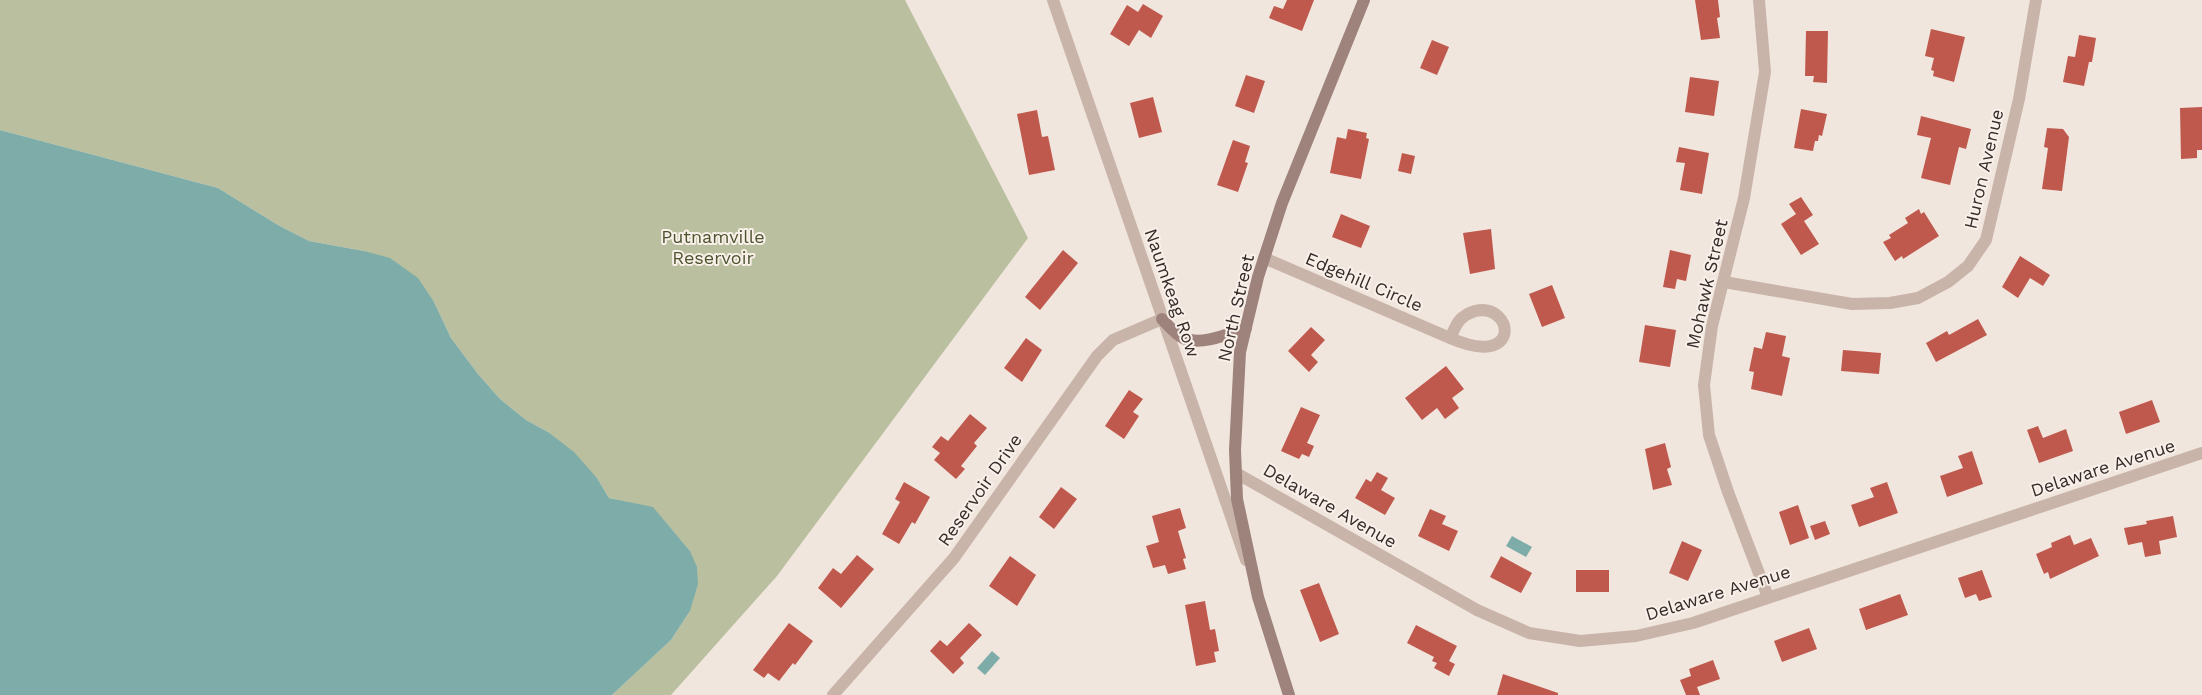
<svg xmlns="http://www.w3.org/2000/svg" width="2202" height="695" viewBox="0 0 2202 695" font-family="'Work Sans',sans-serif">
<style>
.green{fill:#bac09f}
.water{fill:#7eada9}
.building{fill:#c0594d}
.lines{fill:none;stroke-linecap:round;stroke-linejoin:round}
.street{stroke:#c9b4aa;stroke-width:12}
.secondary{stroke:#9d837c;stroke-width:12}
.labels{text-anchor:middle;stroke-width:4;stroke-linejoin:round;paint-order:stroke}
.street-label{font-size:18px;fill:#372c29;stroke:#f9f0ea}
.park-label{font-size:18px;fill:#4c542e;stroke:#f9f0ea}
</style>
<rect width="100%" height="100%" fill="#f1e6de"/>
<polygon class="green" points="0,0 905,0 1028,238 777,576 671,695 612,695 671,640 690,611 690,551 653,508 609,498 597,478 548,432 526,420 500,399 478,374 451,338 434,302 364,251 309,241 278,225 218,188 0,130"/>
<g class="water">
<polygon points="0,130 218,188 278,225 309,241 364,251 390,258 418,278 434,302 451,338 478,374 500,399 526,420 548,432 574,452 597,478 609,498 653,507 690,551 697,567 698,584 690,611 671,640 612,695 0,695"/>
<polygon points="1512,536 1532,547 1526,557 1506,546"/>
<polygon points="992,651 1000,658 985,675 977,668"/>
</g>
<g class="building">
<polygon points="1287,0 1314,0 1302,31 1269,18 1274,6 1283,9"/>
<polygon points="1695,0 1718,0 1720,17 1717,18 1720,38 1701,40"/>
<polygon points="1143,4 1163,16 1151,38 1139,30 1129,46 1110,34 1127,5 1138,12"/>
<polygon points="1931,29 1965,37 1954,82 1933,76 1934,71 1931,70 1934,58 1925,56"/>
<polygon points="1806,31 1828,31 1827,83 1813,82 1814,76 1805,76"/>
<polygon points="2079,35 2096,38 2092,62 2089,62 2084,86 2063,82 2068,56 2075,57"/>
<polygon points="1432,40 1449,47 1437,75 1420,68"/>
<polygon points="1246,75 1265,81 1254,113 1235,106"/>
<polygon points="1690,77 1719,81 1714,116 1685,112"/>
<polygon points="1153,97 1162,132 1139,138 1130,103"/>
<polygon points="2202,107 2202,150 2197,150 2197,158 2181,159 2180,108"/>
<polygon points="1801,109 1827,114 1822,136 1819,135 1818,141 1815,141 1813,151 1794,148"/>
<polygon points="1037,110 1042,137 1048,136 1055,170 1029,175 1017,114"/>
<polygon points="1921,116 1971,129 1966,149 1959,147 1950,185 1921,178 1931,138 1917,135"/>
<polygon points="2047,128 2063,129 2069,137 2062,191 2042,189 2048,148 2044,147"/>
<polygon points="1348,129 1367,133 1366,138 1369,139 1361,179 1330,173 1337,137 1346,139"/>
<polygon points="1233,140 1250,146 1245,162 1248,163 1238,192 1217,185"/>
<polygon points="1679,147 1709,153 1702,194 1680,190 1685,163 1676,162"/>
<polygon points="1402,153 1415,156 1411,174 1398,171"/>
<polygon points="1801,197 1813,215 1804,221 1819,244 1801,255 1781,224 1796,214 1789,204"/>
<polygon points="1919,209 1921,214 1924,212 1939,236 1903,259 1902,256 1895,261 1883,242 1891,238 1889,235 1908,223 1905,218"/>
<polygon points="1341,214 1370,226 1361,248 1332,237"/>
<polygon points="1491,229 1495,269 1470,274 1463,233"/>
<polygon points="1063,250 1078,263 1040,310 1025,297"/>
<polygon points="1670,250 1691,255 1686,281 1677,279 1675,289 1663,287"/>
<polygon points="2020,256 2050,275 2043,286 2030,278 2018,298 2002,287"/>
<polygon points="1552,285 1565,318 1542,327 1529,294"/>
<polygon points="1978,319 1987,335 1936,362 1926,343 1947,331 1949,335"/>
<polygon points="1645,325 1676,330 1670,367 1639,362"/>
<polygon points="1311,327 1325,340 1311,355 1318,362 1309,372 1288,351"/>
<polygon points="1766,332 1786,336 1782,356 1790,358 1782,396 1751,389 1754,372 1749,371 1754,347 1762,349"/>
<polygon points="1026,338 1042,350 1022,382 1004,368"/>
<polygon points="1843,350 1881,353 1879,374 1841,371"/>
<polygon points="1446,366 1464,389 1452,398 1459,408 1445,419 1437,408 1422,420 1405,398"/>
<polygon points="1129,390 1143,399 1133,412 1139,416 1124,439 1105,426"/>
<polygon points="2152,400 2160,422 2126,434 2119,412"/>
<polygon points="1301,407 1320,415 1307,443 1314,446 1309,457 1302,454 1299,459 1281,451"/>
<polygon points="970,414 987,428 974,443 977,446 961,466 965,469 956,479 934,460 940,453 932,447 941,436 948,441"/>
<polygon points="2038,426 2043,438 2066,429 2073,451 2039,463 2027,430"/>
<polygon points="1665,443 1671,467 1667,469 1672,485 1653,490 1645,449"/>
<polygon points="1972,451 1983,484 1947,497 1940,476 1963,468 1958,456"/>
<polygon points="1377,472 1388,478 1381,490 1395,498 1385,515 1355,498 1366,479 1371,482"/>
<polygon points="904,482 930,497 915,524 912,522 899,544 882,534 900,502 895,499"/>
<polygon points="1887,482 1898,513 1859,527 1851,505 1874,497 1870,488"/>
<polygon points="1061,487 1077,499 1054,529 1039,517"/>
<polygon points="1798,505 1809,538 1790,545 1779,512"/>
<polygon points="1180,508 1186,528 1178,531 1186,558 1183,559 1186,569 1168,574 1165,565 1153,568 1146,546 1159,542 1152,516"/>
<polygon points="1430,509 1446,516 1442,524 1458,531 1449,551 1418,536"/>
<polygon points="2173,516 2177,537 2159,541 2161,554 2145,557 2142,542 2128,545 2124,528 2147,524 2146,521"/>
<polygon points="1825,521 1830,534 1815,540 1810,526"/>
<polygon points="2070,535 2074,545 2091,538 2099,556 2050,579 2048,572 2044,574 2036,554 2052,547 2051,543"/>
<polygon points="1682,541 1702,550 1688,581 1669,573"/>
<polygon points="857,555 874,569 841,608 818,588 833,568 841,574"/>
<polygon points="1010,556 1036,575 1017,606 989,586"/>
<polygon points="1501,556 1532,573 1521,593 1490,577"/>
<rect x="1576" y="570" width="33" height="22"/>
<polygon points="1982,570 1992,597 1979,601 1976,594 1965,598 1958,578"/>
<polygon points="1319,583 1339,634 1320,642 1300,590"/>
<polygon points="1900,594 1908,615 1866,630 1859,609"/>
<polygon points="1205,601 1210,630 1215,629 1219,651 1214,652 1216,662 1196,666 1185,605"/>
<polygon points="789,623 813,641 795,665 793,663 779,681 768,673 764,678 753,670"/>
<polygon points="969,623 982,635 960,658 964,663 953,674 930,651 940,640 947,646"/>
<polygon points="1416,625 1457,646 1449,661 1455,664 1449,676 1434,668 1437,663 1432,661 1434,657 1407,643"/>
<polygon points="1809,628 1817,649 1782,662 1774,641"/>
<polygon points="1713,660 1720,679 1697,687 1700,695 1686,695 1680,680 1691,676 1689,669"/>
<polygon points="1503,674 1558,693 1558,695 1497,695"/>
</g>
<g class="lines">
<g class="street">
<polyline points="1053,0 1246,560"/>
<polyline points="1759,0 1765,72 1744,198 1712,326 1704,385 1709,435 1728,492 1768,597"/>
<path d="M1264 258 1450 338C1523 370 1514 302 1475 311 1469 313 1463 316 1459 321 1455 326 1453 333 1450 338"/>
<polyline points="1724,282 1852,304 1890,303 1918,298 1948,282 1968,266 1986,240 2019,99 2036,0"/>
<polyline points="1236,473 1477,610 1529,633 1580,641 1636,636 1693,623 2202,453"/>
<polyline points="833,695 954,558 1097,356 1113,340 1162,319"/>
</g>
<g class="secondary">
<path d="M1162 319C1168 325 1175 334 1183 338 1201 346 1228 334 1246 328"/>
<polyline points="1289,695 1258,597 1237,499 1235,450 1240,352 1258,277 1282,203 1364,0"/>
</g>
</g>
<g class="labels">
<g class="street-label">
<text transform="translate(1984 169) rotate(-77)" y="6">Huron Avenue</text>
<text transform="translate(1364 282) rotate(23)" y="6">Edgehill Circle</text>
<text transform="translate(1707 284) rotate(-77)" y="6">Mohawk Street</text>
<text transform="translate(1172 293) rotate(71)" y="6">Naumkeag Row</text>
<text transform="translate(1236 308) rotate(-77)" y="6">North Street</text>
<text transform="translate(2103 468) rotate(-18)" y="6">Delaware Avenue</text>
<text transform="translate(980 490) rotate(-55)" y="6">Reservoir Drive</text>
<text transform="translate(1330 506) rotate(30)" y="6">Delaware Avenue</text>
<text transform="translate(1718 593) rotate(-17)" y="6">Delaware Avenue</text>
</g>
<g class="park-label">
<text x="713" y="243">Putnamville<tspan x="713" dy="21">Reservoir</tspan></text>
</g>
</g>
</svg>
